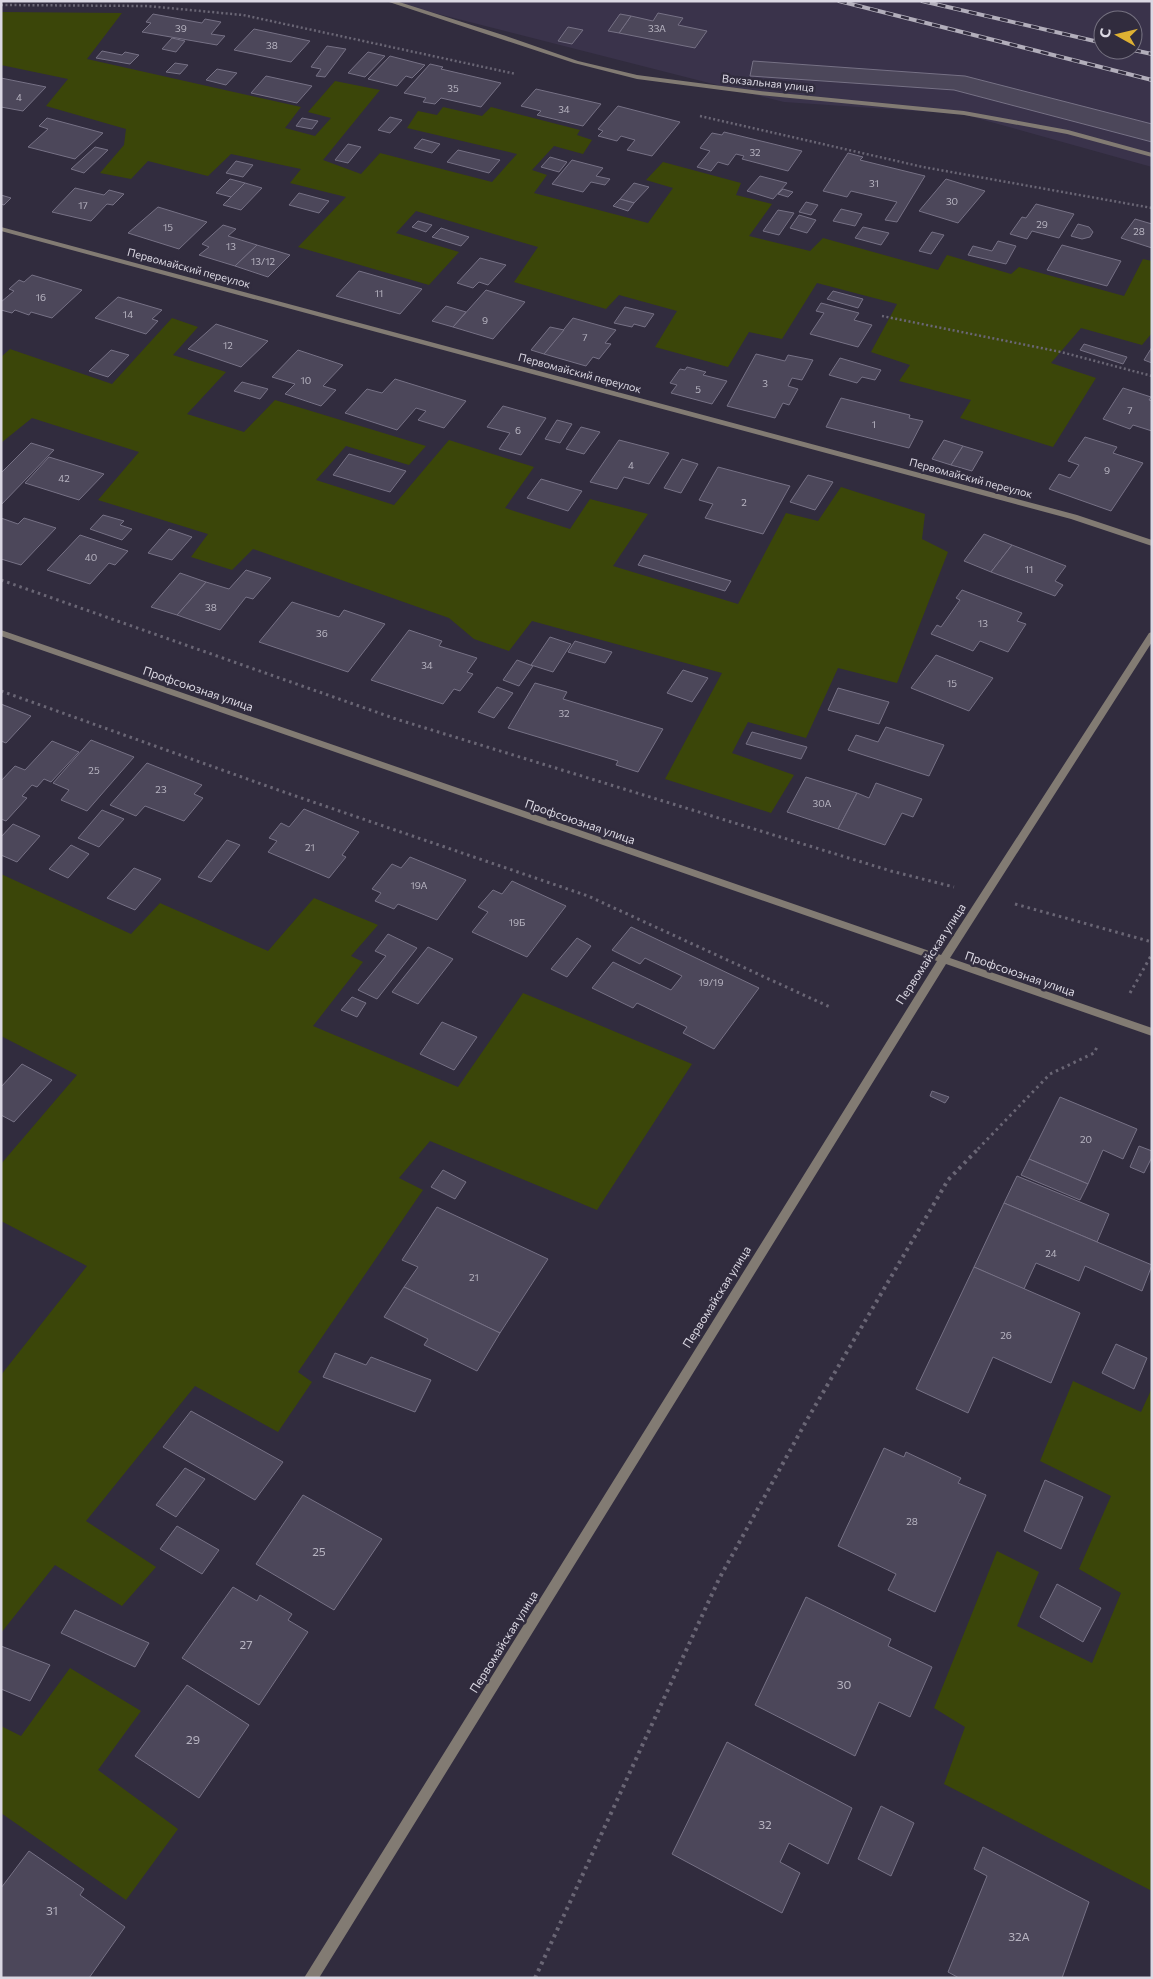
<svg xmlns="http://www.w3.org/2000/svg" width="1153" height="1979" viewBox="0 0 1153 1979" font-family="Commissioner,sans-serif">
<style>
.built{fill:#3a334b;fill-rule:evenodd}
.green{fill:#3b4609}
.building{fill:#4c475a;stroke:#767185}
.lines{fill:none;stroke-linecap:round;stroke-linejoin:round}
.path-far2{stroke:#6a6675;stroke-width:2.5;stroke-dasharray:2 2.5;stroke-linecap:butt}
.path-far1{stroke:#6a6675;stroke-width:3;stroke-dasharray:2.5 4;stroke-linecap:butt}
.path{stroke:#6a6675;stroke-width:4;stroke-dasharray:3 4.5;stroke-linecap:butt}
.street{fill:#827b73;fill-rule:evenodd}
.rail-casing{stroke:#b2aebb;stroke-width:4}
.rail{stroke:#312c3e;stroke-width:2.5;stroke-dasharray:8;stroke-linecap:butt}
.labels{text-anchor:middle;stroke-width:5;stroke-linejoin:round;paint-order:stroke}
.number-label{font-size:10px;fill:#b7b4c1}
.far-street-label{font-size:11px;fill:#dbd8e3;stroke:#312c3e}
.street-label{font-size:12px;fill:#dbd8e3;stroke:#312c3e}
.near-number-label{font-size:12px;fill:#b7b4c1}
</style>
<rect width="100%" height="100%" fill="#312c3e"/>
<path class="built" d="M387 1H1152V167L962 114 784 102ZM1103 20H1133V50H1103Z"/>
<g class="green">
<polygon points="1,12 122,13 87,59 301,107 285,128 315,136 331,118 308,112 335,81 380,90 323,160 361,174 380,153 492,182 517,154 407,128 418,111 437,115 443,107 482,116 491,107 580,130 577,135 592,140 583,154 554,146 532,170 547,175 534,193 648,223 673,188 646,180 663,162 741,183 736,195 772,204 749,236 810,251 823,238 938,270 947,255 1011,274 1019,267 1124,296 1143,259 1152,261 1152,333 1142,345 1081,328 1051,363 1096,378 1053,447 960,418 971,400 899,381 910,365 871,352 897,304 817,283 782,339 749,332 728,367 655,347 677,311 619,295 606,309 514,282 538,247 416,211 396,233 459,252 429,285 298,247 346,197 290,183 301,169 231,154 208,176 148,161 131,179 100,173 124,145 126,129 46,106 68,79 1,65"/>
<polygon points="172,318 198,327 173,355 226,372 187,414 244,432 275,400 426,446 409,465 346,446 316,480 394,505 449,440 534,467 505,508 570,529 590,499 648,514 613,566 738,604 786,513 818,521 841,487 925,514 922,539 948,552 897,683 838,668 806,738 748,722 732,753 794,775 771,813 665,779 722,673 532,621 509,651 474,639 449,618 253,549 232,570 191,557 208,534 98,500 139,452 32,418 1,443 1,357 10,349 112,384"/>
<polygon points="1,874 131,934 160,903 268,951 314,898 378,925 351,956 363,962 313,1026 458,1087 523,993 692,1064 597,1210 430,1141 399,1178 423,1190 298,1372 312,1382 278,1432 195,1386 86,1521 156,1567 122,1606 55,1565 1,1633 1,1375 87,1266 1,1221 1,1164 77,1075 1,1036"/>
<polygon points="1073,1381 1141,1412 1152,1388 1152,1891 944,1784 965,1727 934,1708 997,1551 1039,1572 1017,1626 1092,1663 1121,1593 1079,1569 1111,1496 1040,1461"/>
<polygon points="70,1668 141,1711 98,1770 178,1829 126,1900 1,1813 1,1726 21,1736"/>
</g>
<g class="building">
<polygon points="658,13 683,18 678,25 707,31 695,48 619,33 631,16 653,21"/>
<polygon points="153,14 202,23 205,19 221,22 211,34 225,36 217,45 142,32 151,23 146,22"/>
<polygon points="620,14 631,16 619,33 608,31"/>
<polygon points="568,27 583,30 572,44 558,41"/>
<polygon points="254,29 310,41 291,62 234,50"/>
<polygon points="172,38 185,41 176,52 162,49"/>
<polygon points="327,46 346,49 325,77 316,76 321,69 311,67"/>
<polygon points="102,51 122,55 125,52 139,55 130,64 96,58"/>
<polygon points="368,52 385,56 365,77 348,73"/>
<polygon points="390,56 425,65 412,78 406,76 397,86 368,79"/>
<polygon points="753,61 965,76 1152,124 1152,142 954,90 750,76"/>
<polygon points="175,63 188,65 180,74 166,72"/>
<polygon points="430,64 443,67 441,69 501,83 481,107 441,98 435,104 423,102 426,98 404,93"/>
<polygon points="217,69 237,73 226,85 206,80"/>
<polygon points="266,76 312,86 297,103 251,93"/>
<polygon points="1,78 46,87 23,111 1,107"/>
<polygon points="536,89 601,104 583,126 537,115 541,111 521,106"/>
<polygon points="618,106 680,122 652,156 627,150 635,140 621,136 617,141 598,136 603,131 598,129"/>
<polygon points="390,117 402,120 390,133 378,130"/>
<polygon points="47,118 103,133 75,159 28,147 48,129 39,126"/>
<polygon points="302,118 318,121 312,129 296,126"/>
<polygon points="724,132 802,151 788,171 742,159 744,156 736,154 728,165 718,162 711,171 697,167 710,151 700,148 712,133 722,135"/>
<polygon points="422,139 440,144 432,153 414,148"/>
<polygon points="348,144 361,147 348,163 335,160"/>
<polygon points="95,147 108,150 84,173 71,169"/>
<polygon points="458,150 500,160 489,173 447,162"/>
<polygon points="848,153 863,157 860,160 925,176 897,222 885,220 897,202 851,191 847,197 823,191"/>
<polygon points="550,157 567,162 559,172 541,167"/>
<polygon points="572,160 603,168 596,176 610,179 605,185 591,182 583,192 552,184"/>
<polygon points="236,161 253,165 243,177 226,173"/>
<polygon points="760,176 787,183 773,199 747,191"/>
<polygon points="230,179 245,183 231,197 216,193"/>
<polygon points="946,179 985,191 958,223 919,211"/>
<polygon points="245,183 262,188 241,210 223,205"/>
<polygon points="634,183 649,187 634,203 620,199"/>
<polygon points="75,188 104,195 109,190 124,194 113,205 107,204 91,221 52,212"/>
<polygon points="783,189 793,192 788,197 778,194"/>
<polygon points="299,193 329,201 319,213 289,205"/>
<polygon points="1,195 11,198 4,205 1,204"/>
<polygon points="620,199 634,203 628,211 613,206"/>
<polygon points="806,202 818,205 811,215 799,212"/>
<polygon points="1036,204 1074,214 1059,238 1032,231 1027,239 1010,234 1022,217 1026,218"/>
<polygon points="158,207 207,222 179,249 128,233"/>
<polygon points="841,209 862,214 855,226 833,221"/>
<polygon points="778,210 794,213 779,235 763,231"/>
<polygon points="799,215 816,220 807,233 790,228"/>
<polygon points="1135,219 1152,224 1152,248 1121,238"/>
<polygon points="418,221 432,225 426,232 412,227"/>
<polygon points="1078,224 1089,227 1093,232 1090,237 1082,239 1071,236"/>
<polygon points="223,225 236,229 228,236 257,245 235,266 199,255 209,247 202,244"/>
<polygon points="863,227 889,233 881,245 855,238"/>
<polygon points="441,228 469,237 461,246 432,237"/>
<polygon points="932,232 944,235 931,254 919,251"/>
<polygon points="998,241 1016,246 1006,264 968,255 973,246 992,251"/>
<polygon points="257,245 290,255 268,277 235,266"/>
<polygon points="1062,245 1121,261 1107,286 1047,270"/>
<polygon points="480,258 506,265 488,285 479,282 473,288 457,283"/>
<polygon points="359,271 422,289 400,314 336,296"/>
<polygon points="32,275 82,290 52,318 31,312 29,315 15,310 12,313 1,310 1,302 14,291 9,289 19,280 24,282"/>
<polygon points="486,290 525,302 493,339 453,327"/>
<polygon points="833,291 863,299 858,308 827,299"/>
<polygon points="118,297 162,310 152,319 158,321 146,334 95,318"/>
<polygon points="821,303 859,313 854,320 872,325 858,347 810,334 824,313 816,311"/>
<polygon points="446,306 466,312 453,327 432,321"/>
<polygon points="625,307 654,314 645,327 634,324 632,327 614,323"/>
<polygon points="573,318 616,330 605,343 611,344 599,359 593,357 586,366 544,354"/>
<polygon points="216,324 268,341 241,367 188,349"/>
<polygon points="550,327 564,330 544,354 531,350"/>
<polygon points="1084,344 1127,357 1123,364 1080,350"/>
<polygon points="1152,347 1152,363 1144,360"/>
<polygon points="111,350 129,355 108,377 89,371"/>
<polygon points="298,350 343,365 323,386 336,390 321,406 285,394 295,384 272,377"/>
<polygon points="756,354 785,361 788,355 813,360 802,380 792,378 788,386 798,389 789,405 783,403 775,418 727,406"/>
<polygon points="840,358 881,370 875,380 862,377 857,383 829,375"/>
<polygon points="687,367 706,372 703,375 727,381 712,404 671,393 677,385 670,383 680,369 685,370"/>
<polygon points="395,379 466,401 444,428 418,420 426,411 416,408 397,430 345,413 367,389 382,393"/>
<polygon points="242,382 268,389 260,399 234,391"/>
<polygon points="1123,388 1151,397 1149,400 1152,401 1152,431 1133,425 1130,429 1103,419"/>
<polygon points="841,398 910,415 909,418 923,421 909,448 826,427"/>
<polygon points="503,406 546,418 521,455 499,449 510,433 487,427"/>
<polygon points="557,420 572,424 560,443 545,439"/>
<polygon points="581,427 600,432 584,454 566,449"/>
<polygon points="1085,437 1117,447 1113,453 1143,463 1111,511 1049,489 1059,474 1070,478 1079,465 1068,461"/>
<polygon points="619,440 669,453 649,484 624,477 617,489 590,482"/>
<polygon points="944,440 963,446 951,465 932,459"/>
<polygon points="31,443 54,450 1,505 1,473"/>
<polygon points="963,446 983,452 972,471 951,465"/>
<polygon points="349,454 406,471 390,492 333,475"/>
<polygon points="49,457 104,474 79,500 25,483"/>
<polygon points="682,459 698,464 681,493 664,488"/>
<polygon points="718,467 790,486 763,534 705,518 713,504 699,500"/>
<polygon points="808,475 833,482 815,510 790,502"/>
<polygon points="541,479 582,491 568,511 527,498"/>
<polygon points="103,515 124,521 120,525 132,529 122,540 90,529"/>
<polygon points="1,518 18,524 24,518 56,528 21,565 1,559"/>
<polygon points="169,529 192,537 172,560 148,553"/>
<polygon points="984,534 1012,545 991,572 964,561"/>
<polygon points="80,535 128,551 115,565 109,563 90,584 47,570"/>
<polygon points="1012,545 1066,566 1055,581 1063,585 1055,596 991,572"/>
<polygon points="644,555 731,581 725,591 638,565"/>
<polygon points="246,570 271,578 253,599 246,597 220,630 177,615 206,582 229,589"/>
<polygon points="180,573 206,582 177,615 151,607"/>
<polygon points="962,590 1022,613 1017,621 1026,624 1008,652 980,641 973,651 931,634 937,625 941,627 960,600 956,598"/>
<polygon points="292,602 339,617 344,610 385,624 348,672 259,642"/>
<polygon points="409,630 442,641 439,646 477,658 467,672 473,674 460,691 454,689 443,704 371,680"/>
<polygon points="550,637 571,644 553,672 531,665"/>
<polygon points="575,641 612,652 605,663 568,652"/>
<polygon points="936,655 993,678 969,711 911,688"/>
<polygon points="517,660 533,666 519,686 503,680"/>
<polygon points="683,670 708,678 692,702 667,693"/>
<polygon points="535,683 567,692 563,699 663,729 638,772 616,765 618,761 508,728"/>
<polygon points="497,687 513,693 494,718 478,712"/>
<polygon points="838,688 889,702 879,724 828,710"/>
<polygon points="1,704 31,716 6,743 1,741"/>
<polygon points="886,727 944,745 929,776 848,750 856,735 878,742"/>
<polygon points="752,732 807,747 801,759 746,744"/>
<polygon points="91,740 134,757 87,811 61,800 69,790 53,783"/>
<polygon points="52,741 79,752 51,782 44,779 37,787 32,785 22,796 27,798 6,821 1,819 1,781 15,766 25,770"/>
<polygon points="147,763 202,785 194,794 203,798 184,821 145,806 136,816 110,805"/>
<polygon points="806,777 857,793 838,829 787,812"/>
<polygon points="876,783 922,799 913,817 902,813 885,845 838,829 857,793 869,798"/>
<polygon points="304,809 359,832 342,855 346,857 329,878 268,852 277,841 269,838 281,823 289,827"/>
<polygon points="102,810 124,819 99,847 78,838"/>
<polygon points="13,824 40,836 17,862 1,855 1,837"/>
<polygon points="227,840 240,845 211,882 198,877"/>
<polygon points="71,845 89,854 68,878 49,869"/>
<polygon points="410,857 466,880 437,920 398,904 394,909 375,901 381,893 372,889 392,864 401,868"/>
<polygon points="134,868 161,879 135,910 107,898"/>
<polygon points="512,881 566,906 527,957 472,932 488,912 478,907 493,890 502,894"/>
<polygon points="631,927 759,988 714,1049 683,1033 687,1027 637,1003 633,1008 592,988 613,962 671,990 682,976 645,958 640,964 612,950"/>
<polygon points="388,934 417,948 377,999 358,990 386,956 375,951"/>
<polygon points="577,938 591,946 567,977 551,969"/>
<polygon points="428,947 453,959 418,1004 392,992"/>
<polygon points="352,997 366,1003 357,1017 341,1010"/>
<polygon points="442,1022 477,1037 454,1070 420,1054"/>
<polygon points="22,1064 52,1080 14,1122 1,1115 1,1087"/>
<polygon points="932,1091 949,1097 945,1103 930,1096"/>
<polygon points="1060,1097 1137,1129 1123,1159 1103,1150 1088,1184 1029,1159"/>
<polygon points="1139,1146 1152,1151 1152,1157 1144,1173 1130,1167"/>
<polygon points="1029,1159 1088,1184 1080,1200 1021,1175"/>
<polygon points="443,1170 466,1182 455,1199 431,1187"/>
<polygon points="1017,1176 1109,1214 1097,1242 1004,1203"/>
<polygon points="1004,1203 1152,1265 1142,1291 1085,1266 1079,1281 1036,1263 1024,1289 974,1267"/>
<polygon points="437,1207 548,1259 500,1333 404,1287 418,1267 402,1260"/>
<polygon points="974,1267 1080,1313 1051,1383 993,1357 968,1413 916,1389"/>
<polygon points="404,1287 500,1333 477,1371 424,1345 428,1339 384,1317"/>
<polygon points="1116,1344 1147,1358 1134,1389 1102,1373"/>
<polygon points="335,1353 366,1365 371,1357 431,1380 415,1412 323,1377"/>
<polygon points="191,1411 283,1462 255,1500 163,1447"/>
<polygon points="884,1448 904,1457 906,1452 961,1478 958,1483 986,1495 935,1612 888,1590 896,1574 838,1546"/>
<polygon points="185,1468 205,1479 176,1517 156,1505"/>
<polygon points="1045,1480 1083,1497 1061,1549 1024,1531"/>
<polygon points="303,1495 382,1539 334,1610 256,1564"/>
<polygon points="177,1526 219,1550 202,1574 160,1549"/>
<polygon points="1057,1584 1101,1608 1083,1642 1040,1617"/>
<polygon points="233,1587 257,1601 260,1595 292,1614 288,1620 308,1632 259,1705 182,1658"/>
<polygon points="806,1597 891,1639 888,1646 932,1667 910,1717 879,1702 855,1756 755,1705"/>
<polygon points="75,1610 149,1643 135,1667 61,1633"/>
<polygon points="1,1646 50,1665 30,1701 1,1689"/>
<polygon points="187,1685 249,1725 199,1798 135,1756"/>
<polygon points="727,1742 852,1808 828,1864 789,1843 780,1862 800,1873 782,1913 672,1854"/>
<polygon points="881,1806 914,1823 891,1876 858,1859"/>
<polygon points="983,1847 1089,1902 1062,1978 959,1978 948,1972 987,1876 974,1869"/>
<polygon points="29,1851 84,1889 80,1895 125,1927 89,1978 1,1978 1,1888"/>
</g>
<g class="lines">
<g class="path-far2">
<polyline points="1,5 147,6 243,15 516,74"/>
<polyline points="700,116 923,167 1152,208"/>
<polyline points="882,316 1061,352 1152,376"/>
</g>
<g class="path-far1">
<polyline points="1,580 396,719 891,871 954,887"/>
<polyline points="1,691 281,791 588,896 832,1008"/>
<polyline points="1015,904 1152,942"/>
<polyline points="1130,993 1152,954"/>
<polyline points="978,1149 1050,1074 1094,1053 1098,1045"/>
</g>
<polyline class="path" points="535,1978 719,1579 808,1418 948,1180 979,1148"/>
<g class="street">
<polygon points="386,1 396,1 506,36 578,61 637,75 760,91 964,111 1068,130 1152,153 1152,157 1067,134 964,115 760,95 637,79 574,63"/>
<polygon points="1,227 1077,515 1152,540 1152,546 1071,519 1,231"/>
<polygon points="1,630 941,955 1149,633 1152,632 1152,642 950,958 1152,1028 1152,1036 946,964 319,1978 304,1978 937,961 1,636"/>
</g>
<defs>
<g id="rail">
<polyline points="839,1 1152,80"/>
<polyline points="922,1 1103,43"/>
<polyline points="1133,50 1152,54"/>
</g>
</defs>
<use href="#rail" class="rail-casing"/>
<use href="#rail" class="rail"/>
</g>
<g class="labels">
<g class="number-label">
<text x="181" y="32">39</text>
<text x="657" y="32">33А</text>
<text x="272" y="49">38</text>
<text x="453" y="92">35</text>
<text x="19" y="101">4</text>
<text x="564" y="113">34</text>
<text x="755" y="156">32</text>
<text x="874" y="187">31</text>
<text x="952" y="205">30</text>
<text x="83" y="209">17</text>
<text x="1042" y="228">29</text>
<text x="168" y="231">15</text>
<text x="1139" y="235">28</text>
<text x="231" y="250">13</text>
<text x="263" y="265">13/12</text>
<text x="379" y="297">11</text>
<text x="41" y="301">16</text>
<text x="128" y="318">14</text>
<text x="485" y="324">9</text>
<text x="585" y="341">7</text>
<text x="228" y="349">12</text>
<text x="306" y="384">10</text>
<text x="765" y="387">3</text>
<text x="698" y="393">5</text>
<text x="1130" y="414">7</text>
<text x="874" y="428">1</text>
<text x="518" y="434">6</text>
<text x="631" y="469">4</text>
<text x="1107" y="474">9</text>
<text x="64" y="482">42</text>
<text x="744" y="506">2</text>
<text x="91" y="561">40</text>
<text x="1029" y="573">11</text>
<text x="211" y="611">38</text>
<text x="983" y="627">13</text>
<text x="322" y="637">36</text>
<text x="427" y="669">34</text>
<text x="952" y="687">15</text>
<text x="564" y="717">32</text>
<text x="94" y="774">25</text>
<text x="161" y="793">23</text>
<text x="822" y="807">30А</text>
<text x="310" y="851">21</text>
<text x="419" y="889">19А</text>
<text x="517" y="926">19Б</text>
<text x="711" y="986">19/19</text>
<text x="1086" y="1143">20</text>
<text x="1051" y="1257">24</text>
<text x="474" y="1281">21</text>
<text x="1006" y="1339">26</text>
<text x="912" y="1525">28</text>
</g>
<g class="far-street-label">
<text transform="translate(768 83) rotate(6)" y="4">Вокзальная улица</text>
<text transform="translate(189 268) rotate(15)" y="4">Первомайский переулок</text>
<text transform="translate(580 373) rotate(15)" y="4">Первомайский переулок</text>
<text transform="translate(971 478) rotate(15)" y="4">Первомайский переулок</text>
</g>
<g class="street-label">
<text transform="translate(198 689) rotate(19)" y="4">Профсоюзная улица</text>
<text transform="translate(580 822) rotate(19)" y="4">Профсоюзная улица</text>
<text transform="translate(931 954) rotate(-57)" y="4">Первомайская улица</text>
<text transform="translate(1020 974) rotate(19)" y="4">Профсоюзная улица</text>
<text transform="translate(717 1297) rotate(-58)" y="4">Первомайская улица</text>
<text transform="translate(504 1642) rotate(-58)" y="4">Первомайская улица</text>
</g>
<g class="near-number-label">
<text x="319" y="1556">25</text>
<text x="246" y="1649">27</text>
<text x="844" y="1689">30</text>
<text x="193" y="1744">29</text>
<text x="765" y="1829">32</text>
<text x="52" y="1915">31</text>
<text x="1019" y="1941">32А</text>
</g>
</g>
<rect width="1153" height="1979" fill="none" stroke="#dbd8e3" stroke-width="5"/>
<g transform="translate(1118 35) rotate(278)"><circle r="24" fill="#312c3e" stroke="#757180"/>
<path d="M0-4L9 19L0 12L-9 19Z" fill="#deb133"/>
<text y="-8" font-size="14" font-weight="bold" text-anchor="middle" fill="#dbd8e3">С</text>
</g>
</svg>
